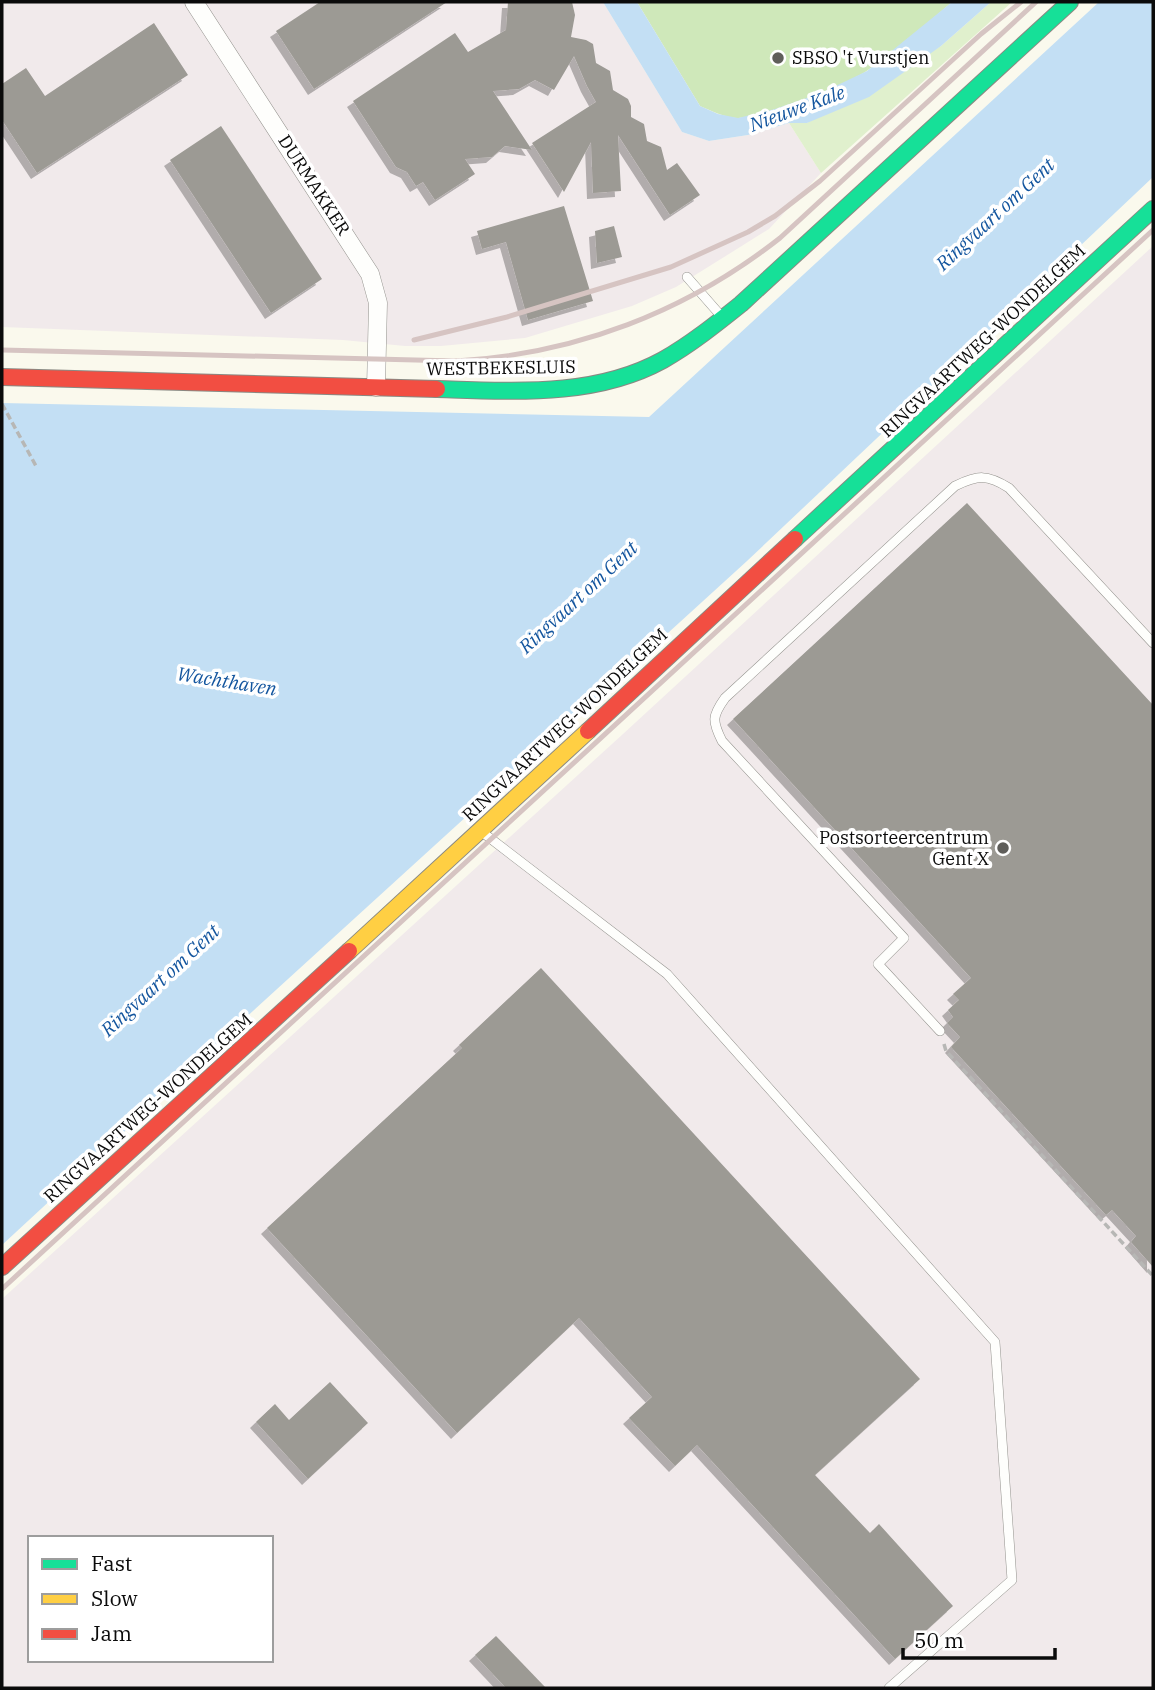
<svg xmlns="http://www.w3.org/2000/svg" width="1155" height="1690" viewBox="0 0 1155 1690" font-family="'IBM Plex Serif',serif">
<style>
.industrial{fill:#f1eaeb;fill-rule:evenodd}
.green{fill:#e0f0cd}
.forest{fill:#cfe8ba}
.water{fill:#c3dff4}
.building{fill:#9c9a94;filter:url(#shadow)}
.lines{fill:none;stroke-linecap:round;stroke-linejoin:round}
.lane-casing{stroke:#93928d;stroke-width:10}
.street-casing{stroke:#93928d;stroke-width:19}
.fast-casing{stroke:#898983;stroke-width:18}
.slow-casing{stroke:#898983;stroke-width:18}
.jam-casing{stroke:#898983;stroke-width:18}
.path{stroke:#b7b7b5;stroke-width:3.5;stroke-dasharray:7 3.5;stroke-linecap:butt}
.lane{stroke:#fefefc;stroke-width:9}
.street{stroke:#fefefc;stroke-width:18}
.fast{stroke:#16e098;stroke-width:16}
.slow{stroke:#ffcf43;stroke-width:16}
.jam{stroke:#f24e42;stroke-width:16}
.rail{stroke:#d6c4c2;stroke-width:5}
.poi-dot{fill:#5f5e5a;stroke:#fff;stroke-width:2.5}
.labels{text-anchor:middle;stroke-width:7;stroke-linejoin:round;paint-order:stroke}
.poi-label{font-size:18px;fill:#0b0b0b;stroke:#fff;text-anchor:start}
.street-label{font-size:18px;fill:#0b0b0b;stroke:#fff}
.water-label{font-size:19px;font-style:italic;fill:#13559e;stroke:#fff}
</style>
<defs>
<filter id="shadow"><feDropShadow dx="-6" dy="6" stdDeviation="0" flood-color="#0004"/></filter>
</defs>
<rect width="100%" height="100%" fill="#faf9ed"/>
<g class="industrial">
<polygon points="2,2 603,2 682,132 709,141 748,135 789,123 821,173 769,229 676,287 632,306 525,338 441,346 405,346 343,340 2,327"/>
<path d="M1153 246V1688H2V1299L623 734ZM30 1538H271V1660H30Z"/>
</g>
<polygon class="green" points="991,2 1012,2 821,173 789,123 807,123 941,46"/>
<path class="forest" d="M637 2H952C925 25 898 50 868 70 845 86 763 118 736 118 723 117 712 111 700 106Z"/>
<g class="water">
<polygon points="603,2 637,2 700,106 718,114 738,118 775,109 821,93 867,71 952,2 991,2 941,46 869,97 807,123 789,123 748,135 709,141 682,132"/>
<polygon points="1099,2 1153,2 1153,177 747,561 175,1082 122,1134 2,1245 2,403 649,417"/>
</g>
<g class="building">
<polygon points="320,2 447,2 314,89 276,31"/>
<polygon points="508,2 572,2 575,15 571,37 586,40 593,44 596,63 610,71 613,90 628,99 631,106 631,117 644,124 647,141 661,147 667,170 677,163 700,195 670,215 618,135 621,191 593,193 591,142 564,192 532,143 596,102 587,86 574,56 554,90 535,80 519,89 493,91 532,150 505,146 492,157 465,159 475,174 435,200 423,182 416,186 407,172 396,167 353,101 455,33 468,52 506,30"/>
<polygon points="154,23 188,75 37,173 2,120 2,84 26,68 45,96"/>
<polygon points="221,126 322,279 271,313 170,160"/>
<polygon points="564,206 593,301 528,320 506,242 482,249 477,231"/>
<polygon points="614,226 622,257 597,263 595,231"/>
<polygon points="967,503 1153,705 1153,1267 1131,1242 1136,1236 1112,1210 1106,1215 951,1047 960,1037 947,1023 953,1017 948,1010 959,1000 953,994 971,978 733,719"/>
<polygon points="541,968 920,1379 815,1475 870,1533 879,1524 953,1606 895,1659 697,1445 675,1466 629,1418 652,1397 579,1318 457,1433 267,1228 462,1048 459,1045"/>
<polygon points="330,1382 368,1423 308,1479 256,1422 275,1404 289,1420"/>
<polygon points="496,1636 546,1688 506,1688 475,1655"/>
</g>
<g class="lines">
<defs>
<g id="lane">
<polyline points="687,277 722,317"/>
<polyline points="482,832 667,974 995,1342 1012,1580 889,1688"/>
<path d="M940 1031 878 964 904 938 722 741C712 721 712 716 725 698L955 486C978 475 987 474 1009 488L1153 643"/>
</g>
<polyline id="street" points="194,2 370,274 378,303 376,387"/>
<g id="fast">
<path d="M437 389C512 391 594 398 663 360 691 344 716 324 741 304L1070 2"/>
<polyline points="795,539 1153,209"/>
</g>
<polyline id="slow" points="349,951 588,731"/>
<g id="jam">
<polyline points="2,377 437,389"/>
<polyline points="588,731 795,539"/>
<polyline points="2,1267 349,951"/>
</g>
</defs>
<use href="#lane" class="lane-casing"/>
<use href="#street" class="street-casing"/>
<use href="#fast" class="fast-casing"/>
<use href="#slow" class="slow-casing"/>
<use href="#jam" class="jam-casing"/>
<g class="path">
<polyline points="2,404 36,466"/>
<polyline points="944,1044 946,1051 1153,1276"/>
</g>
<use href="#lane" class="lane"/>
<use href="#street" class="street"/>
<use href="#fast" class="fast"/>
<use href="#slow" class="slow"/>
<use href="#jam" class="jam"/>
<g class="rail">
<polyline points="414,340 507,317 671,267 748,232 775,216 820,181 981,34 1021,2"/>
<path d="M2 350 456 361C576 354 686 312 780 238L1036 2"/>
<polyline points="2,1289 1153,230"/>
</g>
</g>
<g class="poi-dot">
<circle cx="778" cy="58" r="7"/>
<circle cx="1003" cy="848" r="7"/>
</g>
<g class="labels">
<g class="poi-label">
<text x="792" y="64">SBSO 't Vurstjen</text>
<text x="989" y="844" text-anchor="end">Postsorteercentrum<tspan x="989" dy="21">Gent X</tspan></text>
</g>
<g class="street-label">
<text transform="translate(314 185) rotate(57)" y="6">DURMAKKER</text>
<text transform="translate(983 341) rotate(-43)" y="6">RINGVAARTWEG-WONDELGEM</text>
<text transform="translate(501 368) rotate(-1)" y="6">WESTBEKESLUIS</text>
<text transform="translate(565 725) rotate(-43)" y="6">RINGVAARTWEG-WONDELGEM</text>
<text transform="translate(148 1108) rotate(-42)" y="6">RINGVAARTWEG-WONDELGEM</text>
</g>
<g class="water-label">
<text transform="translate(797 108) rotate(-20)" y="7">Nieuwe Kale</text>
<text transform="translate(995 214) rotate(-43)" y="7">Ringvaart om Gent</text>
<text transform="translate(578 597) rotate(-43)" y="7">Ringvaart om Gent</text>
<text transform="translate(227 681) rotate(9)" y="7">Wachthaven</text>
<text transform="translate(160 980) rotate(-43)" y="7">Ringvaart om Gent</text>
</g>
</g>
<rect width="1155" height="1690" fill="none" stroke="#0b0b0b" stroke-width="7"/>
<rect x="28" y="1536" width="245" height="126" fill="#ffffff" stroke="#9d9d9d" stroke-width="2"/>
<rect x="42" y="1559" width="35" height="10" fill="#16e098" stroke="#9d9d9d" stroke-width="2"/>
<text x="91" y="1571" font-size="21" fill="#0b0b0b">Fast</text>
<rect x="42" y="1594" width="35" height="10" fill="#ffcf43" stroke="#9d9d9d" stroke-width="2"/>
<text x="91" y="1606" font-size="21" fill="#0b0b0b">Slow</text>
<rect x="42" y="1629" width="35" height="10" fill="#f24e42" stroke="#9d9d9d" stroke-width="2"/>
<text x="91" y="1641" font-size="21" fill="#0b0b0b">Jam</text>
<path d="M903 1648v10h152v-10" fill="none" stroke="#0b0b0b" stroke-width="3.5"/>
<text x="914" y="1648" font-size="21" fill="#0b0b0b" stroke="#ffffff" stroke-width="5" paint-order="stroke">50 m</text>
</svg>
